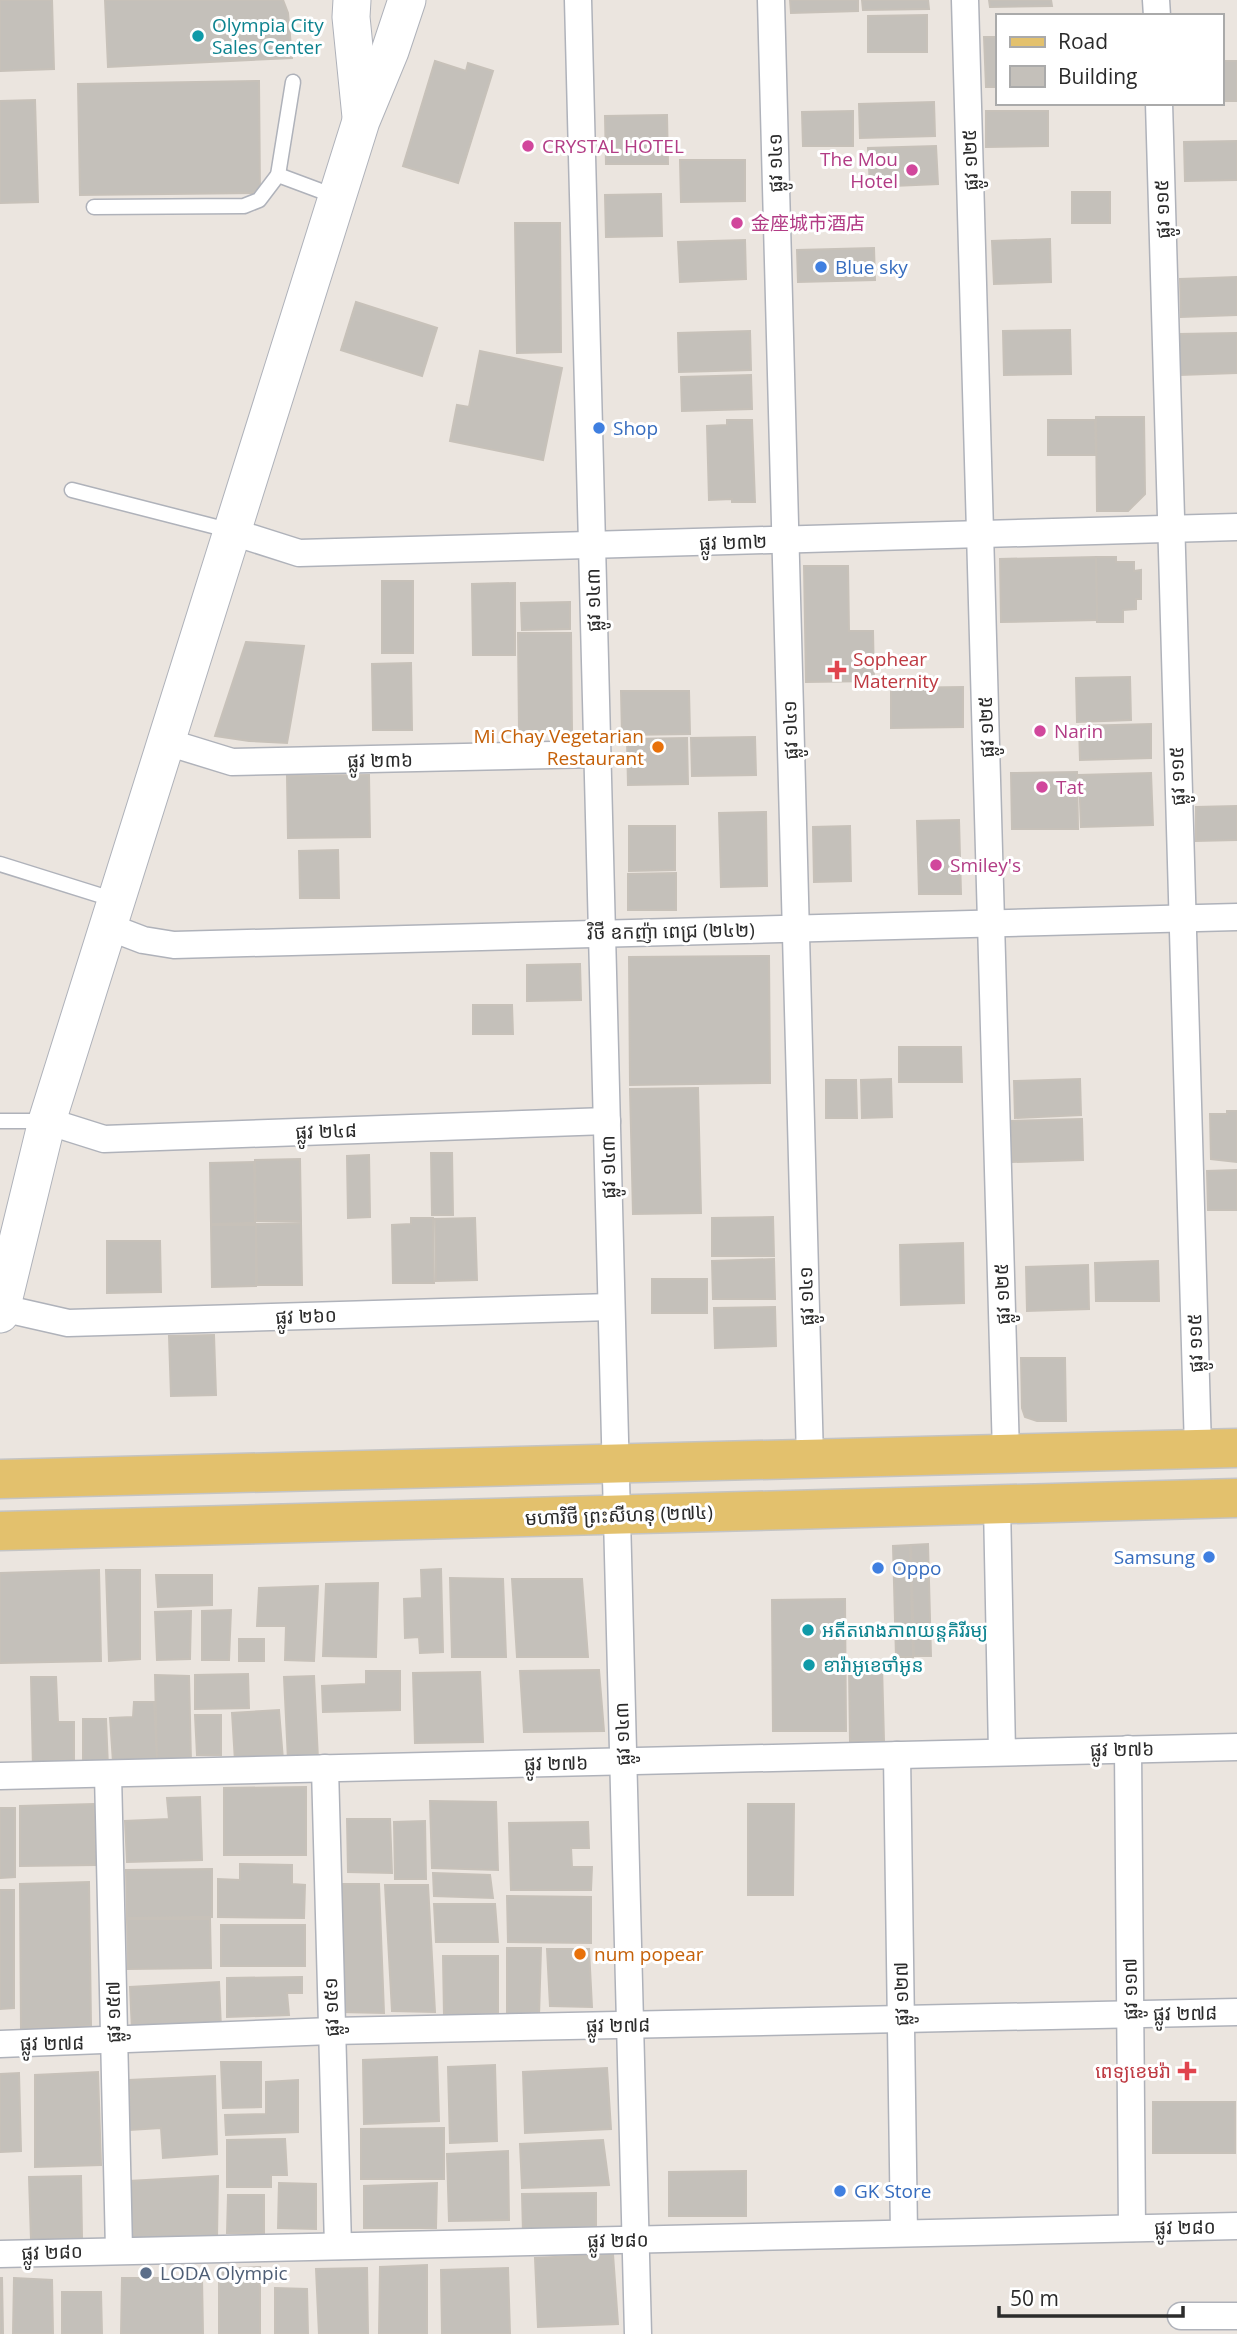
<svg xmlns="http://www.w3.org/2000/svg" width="1237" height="2334" viewBox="0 0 1237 2334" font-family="'Open Sans','Noto Sans SC','Noto Sans Khmer',sans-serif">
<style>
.building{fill:#c4c0ba;stroke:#c7c1b9;stroke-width:2}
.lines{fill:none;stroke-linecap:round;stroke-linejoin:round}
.lane-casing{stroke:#afb2ba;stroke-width:17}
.street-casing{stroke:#afb2ba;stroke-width:29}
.secondary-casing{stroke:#afb2ba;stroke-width:39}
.primary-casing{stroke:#c4c4c4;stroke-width:41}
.lane{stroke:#fff;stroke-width:14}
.street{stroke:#fff;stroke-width:26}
.secondary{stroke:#fff;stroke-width:37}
.primary{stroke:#e3c16d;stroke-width:38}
.culture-dot{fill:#0f9aa8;stroke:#fff;stroke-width:2.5}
.hotel-dot{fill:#d1479c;stroke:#fff;stroke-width:2.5}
.shop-dot{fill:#3f7fe0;stroke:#fff;stroke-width:2.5}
.health-dot{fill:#e0444e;stroke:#fff;stroke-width:2.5}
.food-dot{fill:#e8710a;stroke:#fff;stroke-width:2.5}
.service-dot{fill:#5c6f8a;stroke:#fff;stroke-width:2.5}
.labels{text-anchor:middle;stroke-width:6;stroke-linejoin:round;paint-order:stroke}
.culture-label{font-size:19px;fill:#0d838f;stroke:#fff;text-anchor:start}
.hotel-label{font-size:19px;fill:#b23c85;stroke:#fff;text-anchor:start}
.street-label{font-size:19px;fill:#2b2b2b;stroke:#fff}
.shop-label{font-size:19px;fill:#366cbe;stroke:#fff;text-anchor:start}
.health-label{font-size:19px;fill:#be3a42;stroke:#fff;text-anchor:start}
.food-label{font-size:19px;fill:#c56008;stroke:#fff;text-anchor:end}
.service-label{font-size:19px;fill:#4e5e75;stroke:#fff;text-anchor:start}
</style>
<rect width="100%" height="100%" fill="#ebe5df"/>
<g class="building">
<polygon points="0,0 52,0 54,69 0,71"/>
<polygon points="105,0 283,0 288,13 292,58 108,67"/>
<polygon points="790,0 858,0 858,11 791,13"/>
<polygon points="862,0 928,0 929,9 863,10"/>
<polygon points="989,0 1051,0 1052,6 990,7"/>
<polygon points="927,15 927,52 868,52 868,16"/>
<polygon points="984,37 997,37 997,87 986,87"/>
<polygon points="435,61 466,71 468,63 493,71 458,183 403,166"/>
<rect x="1221" y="61" width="16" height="40"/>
<polygon points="259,81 260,193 80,195 78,84"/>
<polygon points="35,100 38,202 0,203 0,101"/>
<polygon points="934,102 935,136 860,138 859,104"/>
<polygon points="853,111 853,146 803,146 802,112"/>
<polygon points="986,111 1048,111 1048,146 986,147"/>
<polygon points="667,115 668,164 606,164 605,116"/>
<polygon points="1237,141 1237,180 1185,181 1184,142"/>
<polygon points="936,146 938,184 870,187 868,148"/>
<polygon points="680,160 745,160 745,201 681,202"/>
<rect x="1072" y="192" width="38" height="31"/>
<polygon points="661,194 662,236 606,237 605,195"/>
<polygon points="515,223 560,223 561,352 517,353"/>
<polygon points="1050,239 1051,282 994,284 992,241"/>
<polygon points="745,240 746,279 680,282 678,242"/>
<polygon points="874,248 875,280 798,282 797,250"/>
<polygon points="1237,277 1237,315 1181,317 1180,279"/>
<polygon points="356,302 437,328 422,376 341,350"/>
<polygon points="1070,330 1071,374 1004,375 1003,331"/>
<polygon points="750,331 751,370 679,372 678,333"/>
<polygon points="1237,333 1237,373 1180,375 1179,334"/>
<polygon points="480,351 562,368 543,460 450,441 457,405 469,407"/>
<polygon points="751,375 752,409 682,411 681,377"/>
<polygon points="1096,417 1144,417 1145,494 1128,511 1097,511"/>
<polygon points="727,420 752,420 755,502 732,502 732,499 709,500 707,426 727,425"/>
<polygon points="1048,420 1095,420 1096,455 1048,455"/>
<polygon points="1096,557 1116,557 1116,562 1134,562 1134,571 1141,570 1141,599 1136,599 1136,609 1123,610 1123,622 1097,622"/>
<polygon points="1096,557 1097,620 1001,622 1000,559"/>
<polygon points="804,566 848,566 849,631 873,631 874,681 806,682"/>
<rect x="382" y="581" width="31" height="72"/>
<polygon points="515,583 515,655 473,655 472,584"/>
<polygon points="570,602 570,629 522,630 521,603"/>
<polygon points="518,633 571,633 572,731 519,732"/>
<polygon points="246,642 304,646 287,743 249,741 215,736"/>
<polygon points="411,663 412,730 373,730 372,664"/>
<polygon points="1130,677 1131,720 1077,722 1076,678"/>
<polygon points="963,687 963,727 891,728 891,688"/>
<polygon points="621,691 689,691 690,734 622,735"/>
<polygon points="1151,724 1151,758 1080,760 1079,726"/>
<polygon points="755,737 756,775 692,776 691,738"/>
<polygon points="687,738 688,784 628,785 627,739"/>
<polygon points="1077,772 1078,829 1012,829 1011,773"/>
<polygon points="1151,773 1153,825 1081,827 1079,775"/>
<polygon points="369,775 370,837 288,838 287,776"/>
<polygon points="1237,806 1237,840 1196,841 1196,807"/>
<polygon points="766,812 767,886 721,887 719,813"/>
<polygon points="959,820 961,894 919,894 917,821"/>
<polygon points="629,826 675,826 675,870 629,871"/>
<polygon points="850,826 851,881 814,882 813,827"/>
<polygon points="338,850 339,898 300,898 299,851"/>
<polygon points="676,873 676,910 628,910 628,874"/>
<polygon points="769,956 770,1083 630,1085 629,957"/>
<polygon points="580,964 581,1000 527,1001 527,965"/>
<polygon points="473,1005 512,1005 513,1034 473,1034"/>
<polygon points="899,1047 961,1047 962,1082 899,1082"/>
<polygon points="891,1079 892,1117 862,1118 861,1080"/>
<polygon points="1080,1079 1081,1115 1015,1118 1014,1081"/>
<polygon points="826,1080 856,1080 857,1118 826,1118"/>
<polygon points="698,1088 701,1213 633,1214 630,1089"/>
<polygon points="1227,1111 1237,1111 1237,1162 1211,1159 1210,1114 1227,1114"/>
<polygon points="1082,1119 1083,1160 1012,1162 1011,1121"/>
<polygon points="431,1153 452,1153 453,1215 432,1215"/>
<polygon points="369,1155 370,1217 348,1218 347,1156"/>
<polygon points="300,1159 301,1221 256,1221 255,1160"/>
<polygon points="254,1162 255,1223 211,1224 210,1163"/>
<polygon points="1237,1170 1237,1210 1208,1210 1207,1171"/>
<polygon points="773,1217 774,1256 712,1256 712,1218"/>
<polygon points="411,1218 433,1218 434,1283 393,1283 392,1225 411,1224"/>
<polygon points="475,1218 477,1280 436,1281 435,1219"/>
<polygon points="301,1223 302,1285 257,1285 256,1224"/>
<polygon points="211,1225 256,1225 256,1286 212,1287"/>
<polygon points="107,1241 160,1241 161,1292 107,1293"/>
<polygon points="963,1243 964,1303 901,1305 900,1245"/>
<polygon points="774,1259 775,1299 713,1299 712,1261"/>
<polygon points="1158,1261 1159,1301 1096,1301 1095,1263"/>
<polygon points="1088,1265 1089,1309 1027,1311 1026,1267"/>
<rect x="652" y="1279" width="55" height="34"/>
<polygon points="775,1307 776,1346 715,1348 714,1308"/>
<polygon points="214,1335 216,1395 171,1396 169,1336"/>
<polygon points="1021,1358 1065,1358 1066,1421 1037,1421 1025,1417 1022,1408"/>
<polygon points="928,1544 931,1656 914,1656 911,1545"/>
<polygon points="910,1545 913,1657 896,1657 893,1546"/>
<polygon points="441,1569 443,1652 420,1653 419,1637 405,1638 404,1599 422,1598 421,1570"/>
<polygon points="99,1570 101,1661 0,1663 0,1573"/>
<polygon points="106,1570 140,1570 140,1659 109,1661"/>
<polygon points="156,1575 212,1575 212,1605 158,1607"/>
<polygon points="450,1578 503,1579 506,1657 452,1657"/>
<polygon points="512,1579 582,1579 588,1657 517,1657"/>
<polygon points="378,1583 376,1657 323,1656 326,1584"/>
<polygon points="318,1586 314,1661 285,1660 286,1626 257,1626 259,1588"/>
<polygon points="845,1599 846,1731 773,1731 772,1600"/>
<polygon points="231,1610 229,1660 202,1660 202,1611"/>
<polygon points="191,1611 190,1659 157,1660 155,1612"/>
<rect x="239" y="1639" width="25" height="22"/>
<polygon points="882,1665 884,1741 850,1741 849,1666"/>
<polygon points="599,1670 604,1731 524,1732 520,1671"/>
<polygon points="366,1671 400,1671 400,1710 323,1712 322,1686 366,1684"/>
<polygon points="480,1672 483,1742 415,1743 413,1673"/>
<polygon points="248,1674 249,1708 195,1709 195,1675"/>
<polygon points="155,1675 189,1676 191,1762 157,1763"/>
<polygon points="314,1676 318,1759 288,1760 284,1677"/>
<polygon points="31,1677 56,1677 58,1722 74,1722 74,1765 33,1768"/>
<polygon points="134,1702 154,1702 157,1760 113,1762 110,1718 133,1717"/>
<polygon points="279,1710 283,1760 235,1761 232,1713"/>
<polygon points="195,1715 221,1715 221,1755 197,1755"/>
<polygon points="83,1719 106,1719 108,1767 83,1767"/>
<polygon points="306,1787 306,1855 224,1855 224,1788"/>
<polygon points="200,1797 202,1860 127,1862 125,1821 169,1819 167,1798"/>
<polygon points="430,1801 496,1802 498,1870 432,1868"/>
<polygon points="94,1804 96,1865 20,1866 20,1806"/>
<polygon points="748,1804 794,1804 793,1895 748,1895"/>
<polygon points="0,1808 15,1808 15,1877 0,1878"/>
<polygon points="347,1819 390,1819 392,1873 348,1872"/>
<polygon points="425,1821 426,1879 395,1879 394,1822"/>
<polygon points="588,1822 589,1848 571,1848 572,1867 592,1867 591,1890 511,1890 509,1823"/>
<polygon points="240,1864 292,1865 292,1884 305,1885 304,1918 218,1917 218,1879 240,1880"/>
<polygon points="212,1869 212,1917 127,1918 126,1870"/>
<polygon points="433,1873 490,1875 493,1898 434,1896"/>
<polygon points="89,1882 91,2026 21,2029 20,1884"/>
<polygon points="338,1884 379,1884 384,2013 340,2012"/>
<polygon points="385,1885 428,1885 435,2012 392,2011"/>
<polygon points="0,1890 14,1890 14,2008 0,2009"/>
<polygon points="507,1896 591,1897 591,1943 508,1942"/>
<polygon points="434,1904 495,1904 498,1942 436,1942"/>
<polygon points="127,1919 210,1919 211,1968 128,1969"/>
<rect x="221" y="1925" width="84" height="41"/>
<polygon points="507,1948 541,1948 539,2017 507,2017"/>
<polygon points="547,1949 589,1949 592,2007 550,2006"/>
<polygon points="443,1956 498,1956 498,2016 444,2016"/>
<polygon points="302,1977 302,1993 287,1993 289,2015 227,2017 227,1978"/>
<polygon points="219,1982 221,2028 132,2031 130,1987"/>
<polygon points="437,2057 439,2121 364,2124 363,2060"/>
<polygon points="221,2062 261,2062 261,2107 223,2108"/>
<polygon points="495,2065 497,2141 450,2143 448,2067"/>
<polygon points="607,2068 611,2129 525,2133 523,2072"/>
<polygon points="98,2072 101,2165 35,2167 35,2075"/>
<polygon points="19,2073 21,2151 0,2152 0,2074"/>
<polygon points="215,2076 217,2154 163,2158 161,2128 130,2130 129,2080"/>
<polygon points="298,2080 298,2132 226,2135 225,2115 266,2114 266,2082"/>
<rect x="1153" y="2102" width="82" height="51"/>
<polygon points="444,2128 444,2179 361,2179 361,2129"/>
<polygon points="285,2139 287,2175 271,2175 271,2187 227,2187 227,2140"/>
<polygon points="603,2140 609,2185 522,2188 520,2144"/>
<polygon points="508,2151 509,2220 449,2221 447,2154"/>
<polygon points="746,2171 746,2216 669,2216 669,2172"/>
<polygon points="81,2176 82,2238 31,2240 29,2177"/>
<polygon points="218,2176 217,2238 129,2242 129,2181"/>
<polygon points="279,2183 316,2184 316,2229 278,2228"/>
<polygon points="437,2183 436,2228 364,2228 364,2186"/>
<polygon points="596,2193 596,2231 523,2233 522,2194"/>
<polygon points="228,2195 264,2195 264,2233 227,2233"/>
<polygon points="613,2254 618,2324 538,2327 535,2258"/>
<polygon points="427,2265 427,2334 379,2334 380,2267"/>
<polygon points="260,2267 260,2334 219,2334 219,2269"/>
<polygon points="367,2268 368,2334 319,2334 316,2269"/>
<polygon points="508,2268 510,2334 442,2334 441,2270"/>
<polygon points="0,2278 2,2278 3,2334 0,2334"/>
<polygon points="14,2278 52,2280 53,2334 13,2334"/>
<polygon points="122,2278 202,2278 203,2334 121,2334"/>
<polygon points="275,2288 307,2289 308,2334 275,2334"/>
<polygon points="62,2292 101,2292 102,2334 62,2334"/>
</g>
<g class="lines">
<defs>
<g id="lane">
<polyline points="278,175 293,82"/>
<polyline points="94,207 244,206 259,200 278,175 337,197"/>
<polyline points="72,490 232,531"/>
<polyline points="0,864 115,900"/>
<polyline points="0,1121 47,1121"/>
</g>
<g id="street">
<polyline points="578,0 638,2334"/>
<polyline points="771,0 810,1459"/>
<polyline points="965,0 1006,1454"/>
<polyline points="1156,0 1157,16"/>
<polyline points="1159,103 1198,1449"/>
<polyline points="233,532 299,553 1237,527"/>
<polyline points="167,742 232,762 597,754"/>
<polyline points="109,927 143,940 174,945 1237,917"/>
<polyline points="47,1121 104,1139 607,1121"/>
<polyline points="2,1308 68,1323 611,1307"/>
<polyline points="997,1505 1002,1752"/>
<polyline points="1128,1749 1132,2228"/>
<polyline points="897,1755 904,2233"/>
<polyline points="325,1768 338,2246"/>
<polyline points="108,1774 119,2250"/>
<polyline points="0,1776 1237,1747"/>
<polyline points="0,2044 332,2031 1237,2012"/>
<polyline points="0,2254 1237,2226"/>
<polyline points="1181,2316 1237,2316"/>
</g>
<g id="secondary">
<polyline points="352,0 351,17 361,117"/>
<polyline points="0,1314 47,1121 361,121 390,51 407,0"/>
</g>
<g id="primary">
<polyline points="0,1479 1237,1448"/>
<polyline points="0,1531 1237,1498"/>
</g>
</defs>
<use href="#lane" class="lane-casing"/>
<use href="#street" class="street-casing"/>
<use href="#secondary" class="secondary-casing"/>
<use href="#primary" class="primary-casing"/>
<use href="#lane" class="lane"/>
<use href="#street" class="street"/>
<use href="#secondary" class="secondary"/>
<use href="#primary" class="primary"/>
</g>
<g class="culture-dot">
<circle cx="198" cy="36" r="7"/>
<circle cx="808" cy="1630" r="7"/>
<circle cx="809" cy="1665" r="7"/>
</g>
<g class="hotel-dot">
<circle cx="528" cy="146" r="7"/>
<circle cx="912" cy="170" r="7"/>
<circle cx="737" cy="223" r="7"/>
<circle cx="1040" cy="731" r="7"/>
<circle cx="1042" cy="787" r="7"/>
<circle cx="936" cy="865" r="7"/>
</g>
<g class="shop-dot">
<circle cx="821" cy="267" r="7"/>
<circle cx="599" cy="428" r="7"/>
<circle cx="1209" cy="1557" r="7"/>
<circle cx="878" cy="1568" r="7"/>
<circle cx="840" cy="2191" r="7"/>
</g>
<g class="health-dot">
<path d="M833.5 659.5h7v7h7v7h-7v7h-7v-7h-7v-7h7z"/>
<path d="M1183.5 2060.5h7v7h7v7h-7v7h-7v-7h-7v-7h7z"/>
</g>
<g class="food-dot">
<circle cx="658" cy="747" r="7"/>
<circle cx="580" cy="1954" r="7"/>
</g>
<circle class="service-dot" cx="146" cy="2273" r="7"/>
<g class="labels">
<g class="culture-label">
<text x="212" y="32">Olympia City<tspan x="212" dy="22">Sales Center</tspan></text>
<text x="822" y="1637">អតីតរោងភាពយន្តគិរីរម្យ</text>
<text x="823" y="1672">ខារ៉ាអូខេចាំអូន</text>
</g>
<g class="hotel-label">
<text x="542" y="153">CRYSTAL HOTEL</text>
<text x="898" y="166" text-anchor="end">The Mou<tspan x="898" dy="22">Hotel</tspan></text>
<text x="751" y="230">金座城市酒店</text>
<text x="1054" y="738">Narin</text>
<text x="1056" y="794">Tat</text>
<text x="950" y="872">Smiley's</text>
</g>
<g class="street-label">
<text transform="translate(970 160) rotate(-92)" y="7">ផ្លូវ ១២៥</text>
<text transform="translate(775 163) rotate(-91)" y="7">ផ្លូវ ១៤១</text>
<text transform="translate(1162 209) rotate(-92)" y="7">ផ្លូវ ១១៥</text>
<text transform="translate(733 542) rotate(-2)" y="7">ផ្លូវ ២៣២</text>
<text transform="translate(593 600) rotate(-91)" y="7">ផ្លូវ ១៤៣</text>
<text transform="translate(986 727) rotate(-92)" y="7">ផ្លូវ ១២៥</text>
<text transform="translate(790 730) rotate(-92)" y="7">ផ្លូវ ១៤១</text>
<text transform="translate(380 760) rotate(-1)" y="7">ផ្លូវ ២៣៦</text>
<text transform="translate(1177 776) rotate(-92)" y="7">ផ្លូវ ១១៥</text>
<text transform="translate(671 931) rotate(-1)" y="7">វិថី ឧកញ៉ា ពេជ្រ (២៤២)</text>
<text transform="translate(326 1131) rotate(-2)" y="7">ផ្លូវ ២៤៨</text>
<text transform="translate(608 1167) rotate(-91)" y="7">ផ្លូវ ១៤៣</text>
<text transform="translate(1002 1294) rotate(-92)" y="7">ផ្លូវ ១២៥</text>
<text transform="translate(806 1296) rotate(-92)" y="7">ផ្លូវ ១៤១</text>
<text transform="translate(306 1316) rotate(-2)" y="7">ផ្លូវ ២៦០</text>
<text transform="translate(1195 1343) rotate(-92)" y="7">ផ្លូវ ១១៥</text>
<text transform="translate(619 1515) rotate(-2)" y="7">មហាវិថី ព្រះសីហនុ (២៧៤)</text>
<text transform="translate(622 1734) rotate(-92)" y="7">ផ្លូវ ១៤៣</text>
<text transform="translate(1122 1749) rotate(-1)" y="7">ផ្លូវ ២៧៦</text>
<text transform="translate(556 1763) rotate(-1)" y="7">ផ្លូវ ២៧៦</text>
<text transform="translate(1130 1989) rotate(-91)" y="7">ផ្លូវ ១១៧</text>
<text transform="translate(901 1994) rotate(-91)" y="7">ផ្លូវ ១២៧</text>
<text transform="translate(331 2007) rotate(-92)" y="7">ផ្លូវ ១៥១</text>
<text transform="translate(113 2012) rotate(-91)" y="7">ផ្លូវ ១៥៧</text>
<text transform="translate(1185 2013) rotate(-1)" y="7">ផ្លូវ ២៧៨</text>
<text transform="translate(618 2025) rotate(-1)" y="7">ផ្លូវ ២៧៨</text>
<text transform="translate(52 2043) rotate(-1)" y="7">ផ្លូវ ២៧៨</text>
<text transform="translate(1185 2227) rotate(-1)" y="7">ផ្លូវ ២៨០</text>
<text transform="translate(618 2240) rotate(-1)" y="7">ផ្លូវ ២៨០</text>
<text transform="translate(52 2252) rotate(-2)" y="7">ផ្លូវ ២៨០</text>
</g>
<g class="shop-label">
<text x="835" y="274">Blue sky</text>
<text x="613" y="435">Shop</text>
<text x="1195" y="1564" text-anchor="end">Samsung</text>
<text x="892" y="1575">Oppo</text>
<text x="854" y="2198">GK Store</text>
</g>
<g class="health-label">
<text x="853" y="666">Sophear<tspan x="853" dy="22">Maternity</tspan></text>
<text x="1171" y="2078" text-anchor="end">ពេទ្យខេមរ៉ា</text>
</g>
<g class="food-label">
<text x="644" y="743">Mi Chay Vegetarian<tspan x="644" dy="22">Restaurant</tspan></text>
<text x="594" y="1961" text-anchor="start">num popear</text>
</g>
<g class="service-label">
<text x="160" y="2280">LODA Olympic</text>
</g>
</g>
<rect x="996" y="14" width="228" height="91" fill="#ffffff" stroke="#aaaaaa" stroke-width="2"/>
<rect x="1010" y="37" width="35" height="10" fill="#e3c16d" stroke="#aaaaaa" stroke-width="2"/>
<text x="1058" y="49" font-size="21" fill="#2b2b2b">Road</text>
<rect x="1010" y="66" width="35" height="21" fill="#c4c0ba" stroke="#aaaaaa" stroke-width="2"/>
<text x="1058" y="84" font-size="21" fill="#2b2b2b">Building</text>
<path d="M999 2306v10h184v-10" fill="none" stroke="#2b2b2b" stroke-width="3.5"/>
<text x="1010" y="2306" font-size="21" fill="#2b2b2b" stroke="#ffffff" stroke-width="5" paint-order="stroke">50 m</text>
</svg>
